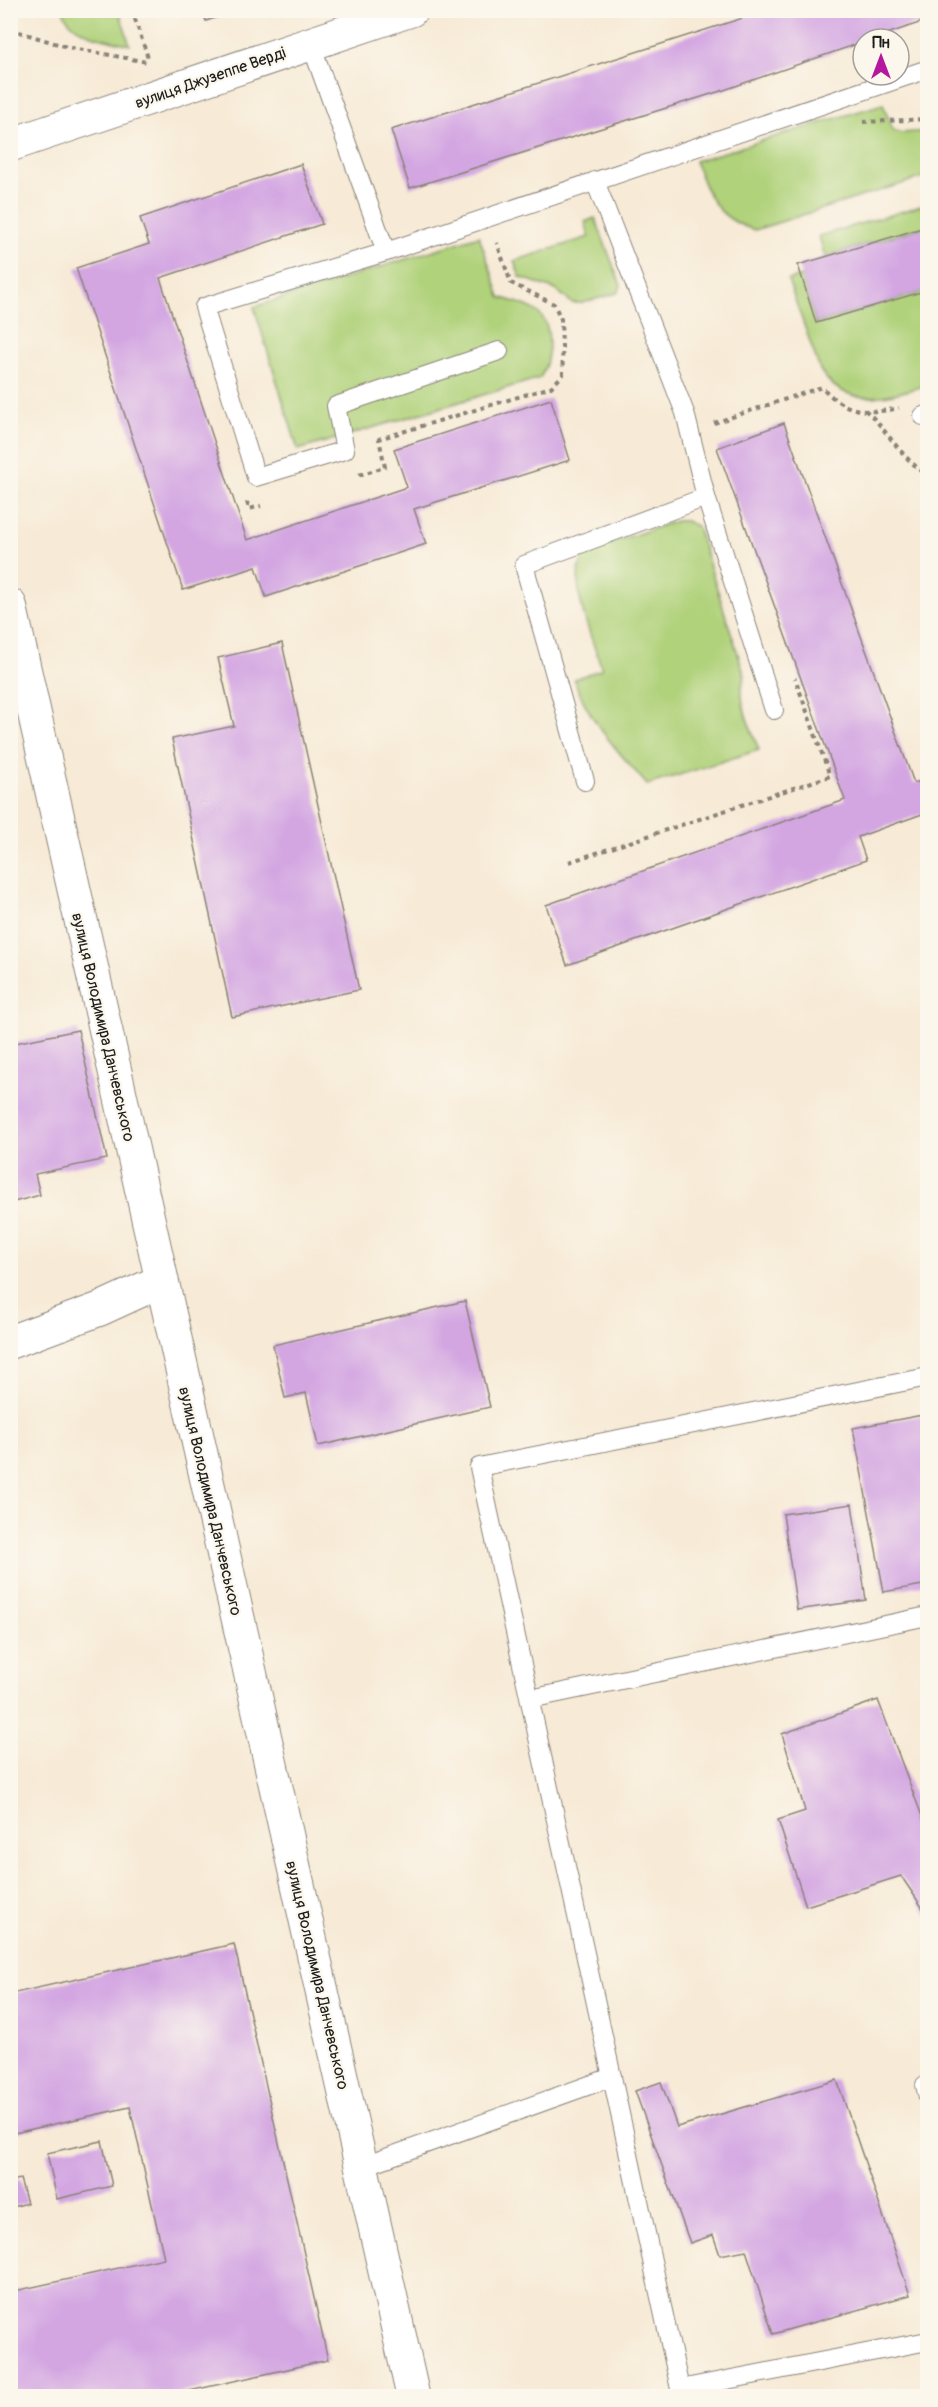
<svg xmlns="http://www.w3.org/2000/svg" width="938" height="2407" viewBox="0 0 938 2407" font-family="Pangolin,sans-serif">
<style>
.green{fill:#b0d27a;stroke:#66774b;stroke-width:1.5}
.building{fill:#d3a6e2}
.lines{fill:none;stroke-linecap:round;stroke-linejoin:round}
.service-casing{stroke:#8a8379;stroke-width:20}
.minor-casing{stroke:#8a8379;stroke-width:35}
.tertiary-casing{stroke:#8a8379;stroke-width:35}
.path{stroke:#8a8379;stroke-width:4;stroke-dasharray:4.5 4.5;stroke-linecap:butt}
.service{stroke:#fff;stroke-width:18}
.minor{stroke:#fff;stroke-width:33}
.tertiary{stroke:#fff;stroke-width:33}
.labels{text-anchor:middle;stroke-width:4.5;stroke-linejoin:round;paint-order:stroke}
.street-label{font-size:16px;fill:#1c1c1c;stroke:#fbf7ec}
</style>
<rect width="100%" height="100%" fill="#fbf7ec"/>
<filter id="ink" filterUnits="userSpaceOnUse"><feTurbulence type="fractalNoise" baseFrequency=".0167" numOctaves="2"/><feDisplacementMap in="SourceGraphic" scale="12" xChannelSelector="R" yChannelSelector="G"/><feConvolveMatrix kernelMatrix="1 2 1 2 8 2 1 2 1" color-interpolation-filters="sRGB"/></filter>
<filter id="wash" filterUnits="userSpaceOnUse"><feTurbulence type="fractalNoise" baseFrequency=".008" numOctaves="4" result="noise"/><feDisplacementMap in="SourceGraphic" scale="24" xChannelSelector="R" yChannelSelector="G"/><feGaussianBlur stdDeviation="1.35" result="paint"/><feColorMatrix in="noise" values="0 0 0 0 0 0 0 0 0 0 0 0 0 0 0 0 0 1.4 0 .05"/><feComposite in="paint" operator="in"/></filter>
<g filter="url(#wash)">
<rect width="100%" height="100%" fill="#f7ead6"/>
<g class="green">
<path d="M63 11H119L130 45C107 38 72 36 63 11Z"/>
<path d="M883 104 893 130 902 133 927 131V176L755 230C716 219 708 196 695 161Z"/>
<polygon points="927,204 927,247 921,228 825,257 819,236"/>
<polygon points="595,218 621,286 617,293 582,303 572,303 556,290 520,277 514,261 589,237 585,222"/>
<path d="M479 236 500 297C511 301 526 304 536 311 555 324 550 362 540 378L298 450 254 307Z"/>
<path d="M802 276 816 323 927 290V385C888 396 846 411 820 370L788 280Z"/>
<path d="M676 521H686L697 526 745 676C735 698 751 728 759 750L647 785C619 752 588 721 574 679L602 669C593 639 561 573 590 550Z"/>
</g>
<g id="blocks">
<g class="building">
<polygon points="202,10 236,10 236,11 206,21"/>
<polygon points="768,10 928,10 928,20 872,39 863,39 863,42 724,90 410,188 391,130"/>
<polygon points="301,164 322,224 160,278 247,540 407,487 394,449 551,399 570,460 414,509 426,544 266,597 256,567 183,590 76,268 149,244 140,218"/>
<polygon points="922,228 928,247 928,290 816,323 798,265"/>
<polygon points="784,423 914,783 928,779 928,819 925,813 858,837 866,860 567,965 546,905 845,800 717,448"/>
<polygon points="282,643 359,990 232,1017 172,739 234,726 218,658"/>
<polygon points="78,1030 107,1159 35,1174 40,1195 10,1203 10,1094 13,1094 10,1044"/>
<polygon points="465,1301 490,1407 318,1446 306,1393 285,1398 273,1345"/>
<polygon points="928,1414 928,1584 884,1592 853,1428"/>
<polygon points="852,1504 866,1600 797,1610 783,1514"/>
<polygon points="878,1700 928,1832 928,1916 901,1876 806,1906 778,1820 805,1811 782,1734"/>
<polygon points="234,1944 328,2360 167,2396 10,2396 10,2292 164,2258 130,2107 10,2134 10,1994"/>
<polygon points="837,2080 910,2295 773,2334 746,2250 720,2255 713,2235 690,2243 635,2091 661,2082 677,2127"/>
<polygon points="102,2141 112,2186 57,2199 47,2153"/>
<polygon points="20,2179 27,2203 10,2208 10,2181"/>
</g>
</g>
</g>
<g filter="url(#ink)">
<use href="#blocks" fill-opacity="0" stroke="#8a8379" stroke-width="1.5"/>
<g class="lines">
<defs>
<g id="service">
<polyline points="311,44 386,252 928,69"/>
<polyline points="595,181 685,413 706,497 774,710"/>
<polyline points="386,252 204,307 256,477 345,450 336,406 499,351"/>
<polyline points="923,416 928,415"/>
<polyline points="585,781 524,565 706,497"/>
<polyline points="530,1699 928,1616"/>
<polyline points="612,2077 479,1467 928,1377"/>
<polyline points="925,2085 928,2097"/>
<polyline points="361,2167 612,2077 680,2389 928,2341"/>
</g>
<polyline id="minor" points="10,145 411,10"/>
<g id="tertiary">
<polyline points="10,605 413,2396"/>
<polyline points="10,1342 100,1309 161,1281"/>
</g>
</defs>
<use href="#service" class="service-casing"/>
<use href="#minor" class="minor-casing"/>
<use href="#tertiary" class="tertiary-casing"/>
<g class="path">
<polyline points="132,10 149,61"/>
<polyline points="10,29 67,47 147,62"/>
<polyline points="863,122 928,119"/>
<path d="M865 410C888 430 901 459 928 475"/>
<path d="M714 423 822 387C844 412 867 415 899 408"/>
<polyline points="359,475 385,467 379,439 551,387 563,375 561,319 554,304 511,283 497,243"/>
<polyline points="247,502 249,509 261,506"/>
<polyline points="569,862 830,776 795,678"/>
</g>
<use href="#service" class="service"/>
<use href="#minor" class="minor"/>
<use href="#tertiary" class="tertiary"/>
</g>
</g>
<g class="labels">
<g class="street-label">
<text transform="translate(210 77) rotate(-19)" y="6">вулиця Джузеппе Верді</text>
<text transform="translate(104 1027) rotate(77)" y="6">вулиця Володимира Данчевського</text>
<text transform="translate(211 1501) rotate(77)" y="6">вулиця Володимира Данчевського</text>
<text transform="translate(318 1975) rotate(77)" y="6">вулиця Володимира Данчевського</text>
</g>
</g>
<rect width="938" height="2407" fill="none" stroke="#fbf7ec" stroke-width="36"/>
<g transform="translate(881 57)"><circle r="28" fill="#fbf7ec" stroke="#a29f99" stroke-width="1.5"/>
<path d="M0-4.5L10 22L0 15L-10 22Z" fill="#b5179e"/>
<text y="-9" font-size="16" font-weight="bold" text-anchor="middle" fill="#1c1c1c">Пн</text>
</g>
</svg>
